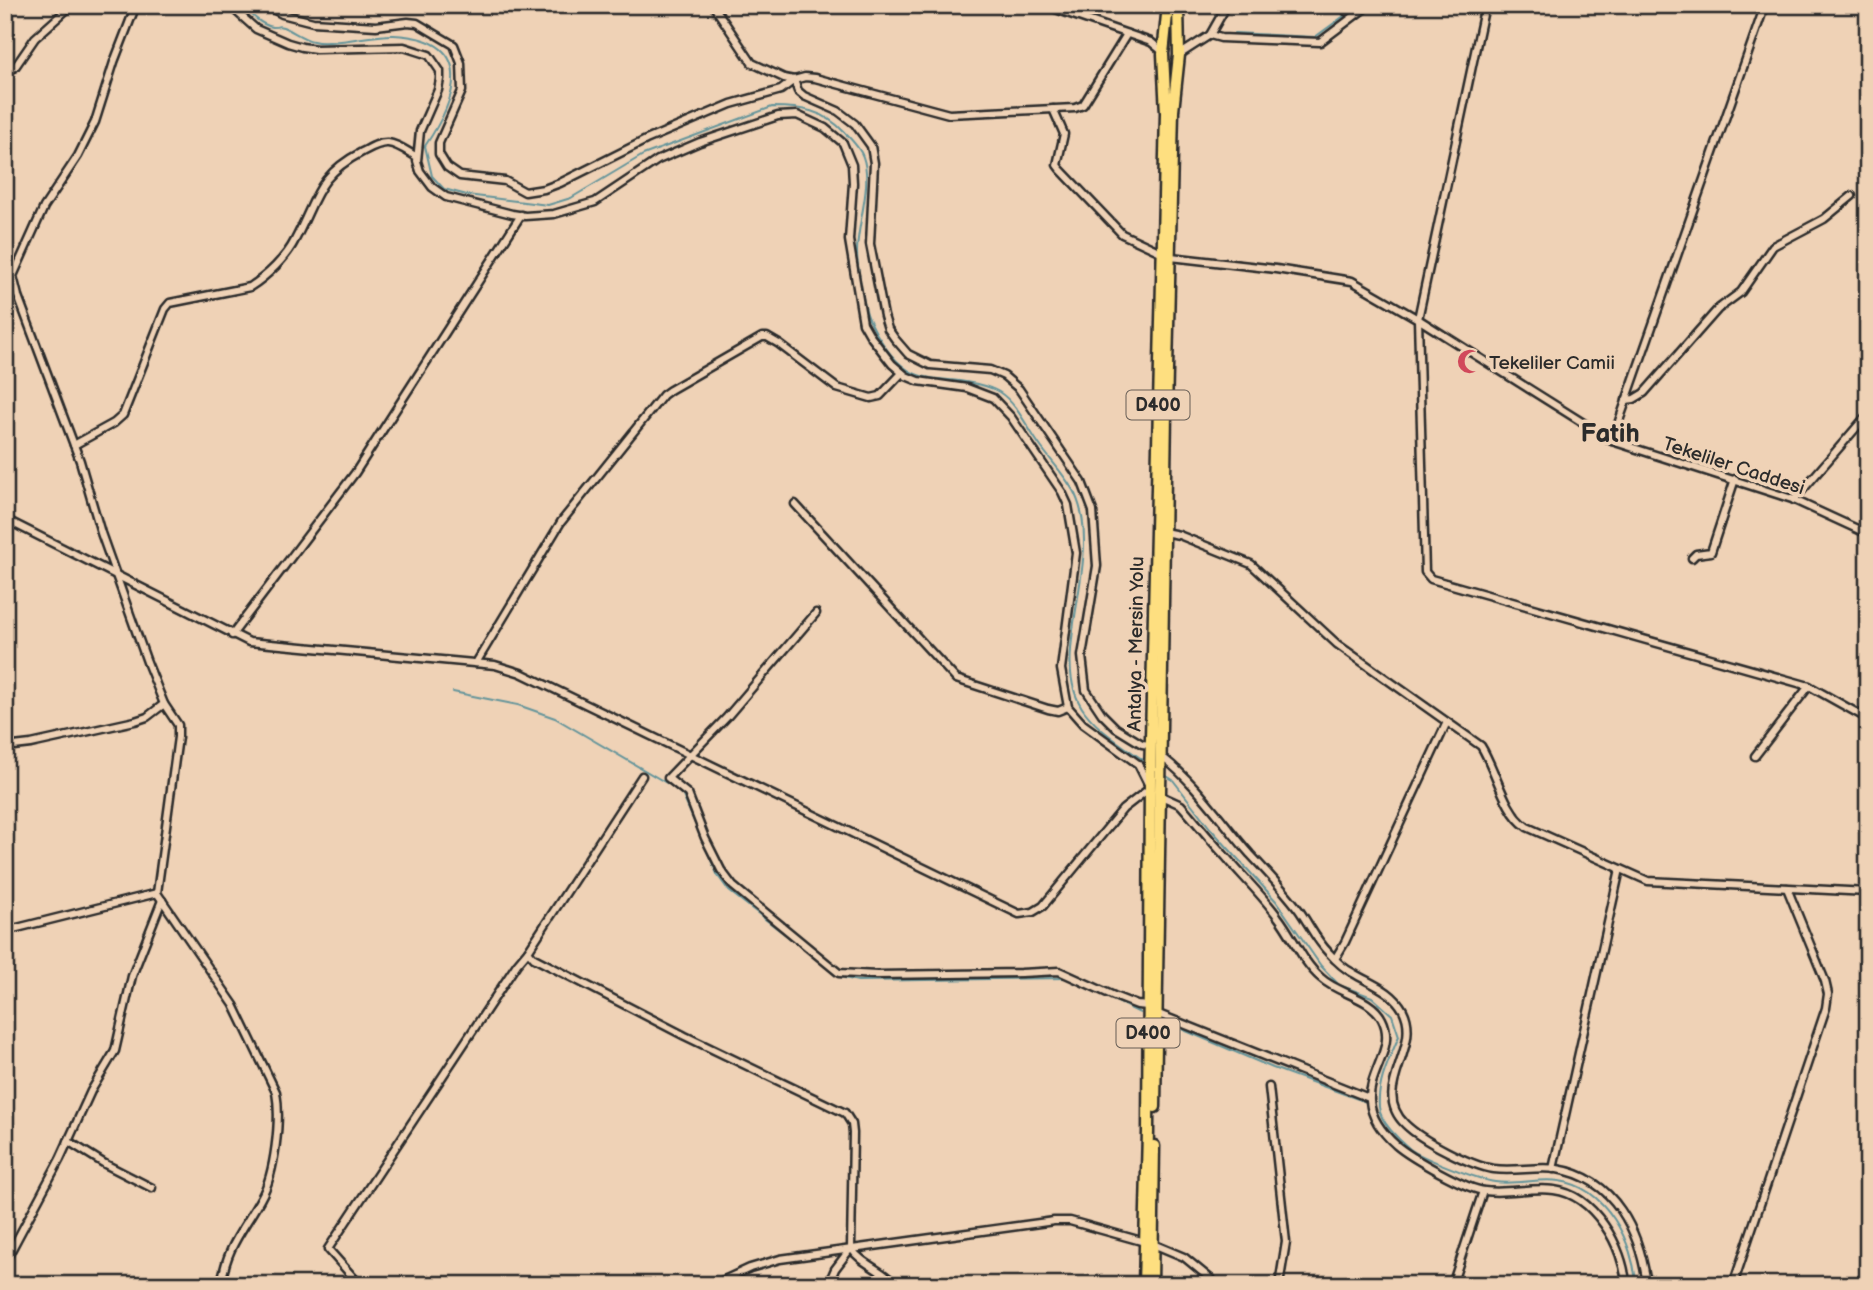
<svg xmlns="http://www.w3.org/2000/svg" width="1873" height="1290" viewBox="0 0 1873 1290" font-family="'Balsamiq Sans',sans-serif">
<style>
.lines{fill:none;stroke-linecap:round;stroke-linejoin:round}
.stream{stroke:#65959b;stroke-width:2}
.minor-casing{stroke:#2b2b2b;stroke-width:11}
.highway-casing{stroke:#2b2b2b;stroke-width:15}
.minor{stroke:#efd2b6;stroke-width:6}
.highway{stroke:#fedf80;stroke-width:10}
.labels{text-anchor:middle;stroke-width:7;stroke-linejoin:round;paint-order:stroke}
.shield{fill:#efd2b6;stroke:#665d55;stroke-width:2}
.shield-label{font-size:18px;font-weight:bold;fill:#2b2b2b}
.poi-label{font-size:19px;fill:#2b2b2b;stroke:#efd2b6;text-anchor:start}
.street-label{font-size:19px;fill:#2b2b2b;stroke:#efd2b6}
.district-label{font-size:26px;font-weight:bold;fill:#2b2b2b;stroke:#efd2b6}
</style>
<rect width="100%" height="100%" fill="#efd2b6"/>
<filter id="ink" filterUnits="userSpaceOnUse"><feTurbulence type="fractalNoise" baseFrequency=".0143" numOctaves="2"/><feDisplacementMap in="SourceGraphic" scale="14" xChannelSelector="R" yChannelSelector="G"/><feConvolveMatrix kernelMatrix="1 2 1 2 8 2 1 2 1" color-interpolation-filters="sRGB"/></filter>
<g filter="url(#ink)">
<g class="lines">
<g class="stream">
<path d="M243 5C251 14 260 25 273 27 281 27 276 25 283 27 293 31 303 39 313 41 331 46 372 34 394 35 476 39 459 96 425 146L432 176 444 189 467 195 548 205 571 198 643 155 772 107C801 107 824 110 844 132 851 139 860 148 863 157 873 185 857 224 857 252 857 265 864 309 869 319 877 337 891 359 908 370 921 379 943 379 959 381 973 383 987 385 999 392 1018 404 1028 430 1041 447 1052 462 1067 478 1075 494 1106 560 1044 659 1085 712 1100 732 1126 748 1146 762"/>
<polyline points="1234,33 1315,37 1359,5"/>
<polyline points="453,692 518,705 555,718 675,788 683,796 718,876 729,891 840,977 858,981 1068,978"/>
<path d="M1165 775 1173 780 1210 828 1276 901 1321 966 1339 985 1372 997 1392 1015 1399 1036C1390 1058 1377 1082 1379 1107 1380 1122 1399 1140 1410 1149 1422 1158 1480 1180 1495 1182 1516 1185 1538 1178 1559 1181 1606 1187 1634 1243 1636 1285"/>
<polyline points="1089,988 1140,1013"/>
<polyline points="1165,1022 1273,1068 1369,1103"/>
</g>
<defs>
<g id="minor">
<path d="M136 5 114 62 95 122 78 156 44 207 13 276 18 296 80 461 101 533 147 662 164 704 178 725V737L157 893 234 1005 276 1092C281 1119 275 1174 261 1198 243 1231 227 1245 221 1285"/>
<polyline points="265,5 282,14 313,22 376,26 408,22 417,23 454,45 461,63 462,91 439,143 439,154 447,167 460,176 505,181 525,192 544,189 560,183 646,140 731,104 781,90 794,80 798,91 804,96 838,111 855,124 871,146 874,163 870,244 884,316 888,329 895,339 908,354 930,365 990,370 1004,376 1019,389 1082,482 1093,511 1097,566 1082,656 1086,690 1102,714 1116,728 1142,744 1150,745"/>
<polyline points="713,5 752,63 784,78 794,80 805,77 815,78 949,114 1075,108 1083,105 1127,34"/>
<polyline points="1044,5 1151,42 1162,51"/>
<polyline points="1485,5 1418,319 1425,572 1431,579 1809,686 1868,719"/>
<polyline points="1346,11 1352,5"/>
<polyline points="1210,35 1221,38 1320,42 1369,5"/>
<polyline points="1179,55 1210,35 1227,5"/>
<polyline points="5,72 15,67 35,38 72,5"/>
<polyline points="1053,109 1064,134 1057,165 1060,169 1122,234 1163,253"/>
<polyline points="1171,257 1276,269 1352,281 1418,319 1612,441 1792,499 1868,534"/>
<polyline points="1626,400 1634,399 1644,393 1718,309 1741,292 1773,246 1824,219 1852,196"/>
<polyline points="1612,441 1765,5"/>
<path d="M74 445 114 423 123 415 165 309 170 303 250 287C267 276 286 258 295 240 317 199 316 176 362 152 370 148 379 142 388 143 398 144 408 152 417 157"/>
<polyline points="1794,500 1868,414"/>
<polyline points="795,504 956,679 1048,709 1058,711 1068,707"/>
<polyline points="5,519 249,642 495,665 521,673 1019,914 1033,912 1043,906 1123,809 1150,788 1138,764 1083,724 1068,707 1061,669 1076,553 1068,505 1062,492 1011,417 993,398 967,388 918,381 906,376 892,364 871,337 863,323 849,240 853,183 852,165 843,143 825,128 797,115 778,116 700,142 658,160 595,202 554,214 525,216 512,214 446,197 432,187 420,171 417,161 420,131 438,90 440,79 440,71 429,55 404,47 316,49 302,47 288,43 256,29 229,5"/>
<path d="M1164 532 1179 535 1251 564 1337 644 1481 746C1496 770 1504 812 1527 827L1648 881 1868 892"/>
<polyline points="1692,558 1696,554 1711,552 1735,479"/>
<polyline points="816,613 727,717 668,778 688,794 705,838 721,870 733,886 839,973 877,975 1021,973 1059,971 1114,996 1137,1005 1148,1006"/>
<polyline points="232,635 355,473 521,215"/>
<polyline points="476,663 561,522 663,395 670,390 762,337 767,337 779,344 837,388 871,398 880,396 902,373"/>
<polyline points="5,747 31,744 135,721 147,717 164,704"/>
<path d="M1161 756C1196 783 1221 821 1250 854 1267 872 1284 890 1299 910 1309 924 1316 940 1329 953 1336 961 1343 968 1353 973 1371 984 1392 990 1403 1010 1423 1049 1369 1089 1405 1124 1421 1140 1471 1166 1494 1169 1514 1172 1536 1166 1557 1169 1615 1178 1640 1232 1647 1285"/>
<polyline points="1755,756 1809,686"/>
<path d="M1159 795 1181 805C1196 822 1210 840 1226 857 1243 877 1263 896 1278 917 1293 936 1302 962 1321 978 1338 994 1371 997 1382 1019 1403 1060 1335 1090 1396 1145 1410 1157 1467 1190 1485 1191 1508 1194 1531 1187 1554 1190 1594 1195 1624 1247 1626 1285"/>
<polyline points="5,931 157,893"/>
<path d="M528 951 534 958 685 1036 845 1113 852 1124 853 1133 851 1248C861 1264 883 1270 896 1285"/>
<polyline points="1335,959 1345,942 1447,722"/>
<polyline points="1156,1013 1369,1098"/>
<polyline points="1269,1087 1286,1242 1279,1285"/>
<polyline points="68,1141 105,1164 152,1188"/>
<polyline points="1553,1169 1620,869"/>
<polyline points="1153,1244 1184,1257 1218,1285"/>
<polyline points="5,1262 60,1159 91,1091 115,1051 132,976 162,900"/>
<polyline points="360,1285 328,1249 517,964 528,951 642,776"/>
<polyline points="628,1285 629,1285"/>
<polyline points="713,1285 750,1268 780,1259 1054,1221 1070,1221 1145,1242"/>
<polyline points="828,1285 835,1269 851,1248"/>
<polyline points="1452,1285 1483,1191"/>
<polyline points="1733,1285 1826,1008 1828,994 1825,981 1787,888"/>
</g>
<g id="highway">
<polyline points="1155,1107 1166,413 1173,111 1179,55 1178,5"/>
<polyline points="1144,1285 1148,1132 1150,780 1166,113 1163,54 1168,5"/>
<polyline points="1152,1285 1154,1146"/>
</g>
</defs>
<use href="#minor" class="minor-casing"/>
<use href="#highway" class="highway-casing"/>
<use href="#minor" class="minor"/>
<use href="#highway" class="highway"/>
</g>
</g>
<defs>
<symbol id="mosque-bare" viewBox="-9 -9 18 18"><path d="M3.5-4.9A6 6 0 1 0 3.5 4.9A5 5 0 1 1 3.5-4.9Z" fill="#d1495b" stroke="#efd2b6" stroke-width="2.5" paint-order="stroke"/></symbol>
</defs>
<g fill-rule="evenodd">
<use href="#mosque-bare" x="1452" y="344" width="35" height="35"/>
</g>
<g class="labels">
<g class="shield">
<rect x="1126.5" y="390.5" width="63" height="29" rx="5"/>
<rect x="1116.5" y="1018.5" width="63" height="29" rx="5"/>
</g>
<g class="shield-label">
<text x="1158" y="411">D400</text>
<text x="1148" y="1039">D400</text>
</g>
<g class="poi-label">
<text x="1489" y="369">Tekeliler Camii</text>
</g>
<g class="street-label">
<text transform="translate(1734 465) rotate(18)" y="7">Tekeliler Caddesi</text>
<text transform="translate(1135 644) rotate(-89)" y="7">Antalya - Mersin Yolu</text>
</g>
<g class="district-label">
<text x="1610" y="442">Fatih</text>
</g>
</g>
<rect width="1873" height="1290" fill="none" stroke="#efd2b6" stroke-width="28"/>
<rect x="14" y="14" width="1845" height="1262" fill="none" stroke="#2b2b2b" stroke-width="2.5" filter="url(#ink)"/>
</svg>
